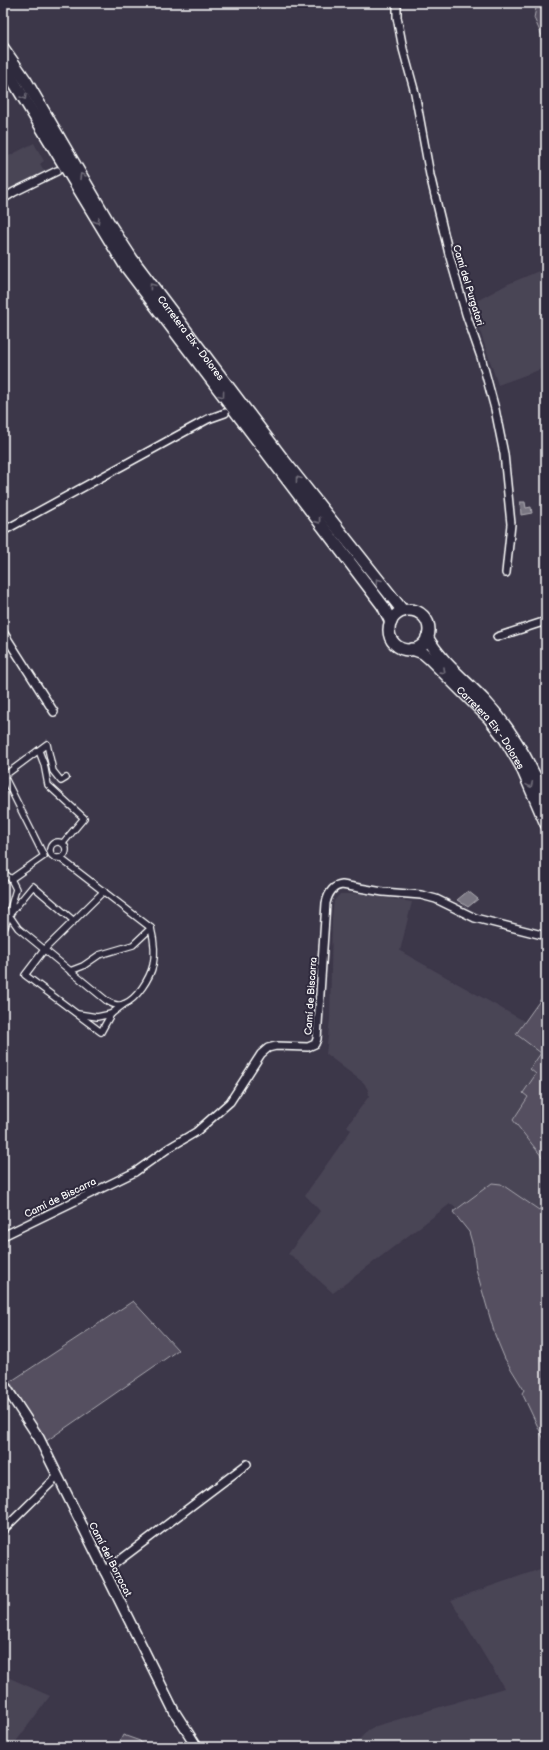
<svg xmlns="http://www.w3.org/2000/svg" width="549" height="1750" viewBox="0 0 549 1750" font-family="'Balsamiq Sans',sans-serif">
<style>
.built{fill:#494455}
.green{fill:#555060;stroke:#aaa8b0}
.water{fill:#797682;stroke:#afadb4}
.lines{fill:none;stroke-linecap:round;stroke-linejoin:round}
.pedestrian-casing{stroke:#fff;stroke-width:8}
.minor-casing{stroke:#fff;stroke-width:10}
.tertiary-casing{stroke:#fff;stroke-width:12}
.secondary-casing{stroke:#fff;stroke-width:14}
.pedestrian{stroke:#2f2a3d;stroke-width:5.5}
.minor{stroke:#2f2a3d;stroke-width:7}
.tertiary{stroke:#2f2a3d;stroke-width:9}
.secondary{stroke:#2f2a3d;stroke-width:11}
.oneway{stroke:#6d6a77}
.labels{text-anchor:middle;stroke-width:4;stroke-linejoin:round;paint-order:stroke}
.street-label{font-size:10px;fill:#fff;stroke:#2f2a3d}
</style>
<rect width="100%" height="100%" fill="#3c3749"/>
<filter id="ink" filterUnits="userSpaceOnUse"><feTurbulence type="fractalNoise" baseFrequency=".025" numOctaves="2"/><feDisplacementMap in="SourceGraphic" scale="8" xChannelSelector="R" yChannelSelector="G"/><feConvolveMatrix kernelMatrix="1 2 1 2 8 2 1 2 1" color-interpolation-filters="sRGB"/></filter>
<g filter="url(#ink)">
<g class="built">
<polygon points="34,143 44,161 40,164 44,170 48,169 50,173 3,196 3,159"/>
<polygon points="546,268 546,363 539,370 498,385 471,304 508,284"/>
<polygon points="340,894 362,894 412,902 400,951 524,1021 516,1034 541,1053 530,1069 536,1074 523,1093 528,1096 513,1120 546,1162 546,1201 539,1210 501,1184 458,1209 450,1204 333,1293 292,1256 288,1254 320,1211 305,1195 351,1130 347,1126 369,1096 368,1090 364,1083 326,1054 330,1019 332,918 334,901"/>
<polygon points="546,1567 546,1747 352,1747 368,1730 376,1726 504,1688 451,1600"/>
<polygon points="3,1675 50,1696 12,1747 3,1747"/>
</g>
<g class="green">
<polygon points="537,3 546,3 546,45 534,18"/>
<polygon points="546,992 546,1067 544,1073 546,1075 546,1162 513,1120 528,1097 523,1093 536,1074 530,1069 541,1053 516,1034"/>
<polygon points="492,1183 501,1184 539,1210 546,1201 546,1444 522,1393 524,1390 505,1359 495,1335 476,1269 473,1246 469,1232 453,1212"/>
<polygon points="133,1301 178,1350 45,1442 10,1382"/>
<polygon points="123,1735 140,1741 144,1747 117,1747"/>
</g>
<g class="water">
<polygon points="520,502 525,502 526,508 531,507 532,513 521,515"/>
<polygon points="468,891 478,899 468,907 457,900"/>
</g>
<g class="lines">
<defs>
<g id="pedestrian">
<polyline points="39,751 44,764 48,785 84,818 63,843"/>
<polyline points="3,774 44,856 11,879 16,889 5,927"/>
<polyline points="4,776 47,744 53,771 61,781 66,778"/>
<circle cx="58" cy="850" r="8"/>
<path d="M60 858 151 928C154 940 156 952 153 965 150 978 137 999 124 1004 118 1007 112 1004 107 1001L18 928 9 915 33 886 74 921"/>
<polyline points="3,872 11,879"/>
<polyline points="104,891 44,950 25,975 101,1032 111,1014 124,1004"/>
<polyline points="70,971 83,966 99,955 133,945 151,928"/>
<polyline points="78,1014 97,1017 111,1014"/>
</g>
<g id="minor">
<polyline points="397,3 397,17 403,49 415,93 430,175 449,254 466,314 481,357 495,409 504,454 511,524 506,573"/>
<polyline points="3,199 14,192 57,171"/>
<polyline points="3,531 208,419 225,413"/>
<polyline points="3,632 54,712"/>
<polyline points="497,637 546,621"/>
<path d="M3 1236 135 1172 169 1148 196 1132 230 1102 261 1054 268 1048 276 1046 308 1047 315 1044 317 1039 326 903C328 894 332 886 342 885L383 892 421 895 436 899 475 918 546 936"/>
<polyline points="3,1530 58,1476"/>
<polyline points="104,1572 247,1464"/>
</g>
<polyline id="tertiary" points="3,1383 39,1438 174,1711 197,1747"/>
<g id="secondary">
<path id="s1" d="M3 48 26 81 110 225 132 259 282 458 403 611"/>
<polyline points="3,64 126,267 383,606 391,622"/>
<circle cx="409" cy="630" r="20"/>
<path d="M427 637C441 662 465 680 484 700 512 730 531 764 546 801"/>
<path id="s2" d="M412 649 423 653 430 659 489 718 505 739 521 766 546 824"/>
</g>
</defs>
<use href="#pedestrian" class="pedestrian-casing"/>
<use href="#minor" class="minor-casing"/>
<use href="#tertiary" class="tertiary-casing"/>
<use href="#secondary" class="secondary-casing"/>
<use href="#pedestrian" class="pedestrian"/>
<use href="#minor" class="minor"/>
<use href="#tertiary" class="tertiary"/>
<use href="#secondary" class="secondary"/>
</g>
<defs><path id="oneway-chevron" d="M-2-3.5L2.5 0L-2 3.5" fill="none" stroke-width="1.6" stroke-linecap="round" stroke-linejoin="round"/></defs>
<g class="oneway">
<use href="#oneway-chevron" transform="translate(24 97) rotate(59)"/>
<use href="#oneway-chevron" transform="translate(82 176) rotate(-120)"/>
<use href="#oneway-chevron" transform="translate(97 221) rotate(59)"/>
<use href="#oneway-chevron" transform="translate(152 286) rotate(-127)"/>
<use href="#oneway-chevron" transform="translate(222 395) rotate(53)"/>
<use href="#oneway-chevron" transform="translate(298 479) rotate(-128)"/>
<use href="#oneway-chevron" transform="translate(318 521) rotate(53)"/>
<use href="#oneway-chevron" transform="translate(378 581) rotate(-128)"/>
<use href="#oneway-chevron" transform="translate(443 671) rotate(44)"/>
<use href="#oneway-chevron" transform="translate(530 785) rotate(66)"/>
</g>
</g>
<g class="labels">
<g class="street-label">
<text transform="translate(469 285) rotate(73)" y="4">Camí del Purgatori</text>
<text dy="4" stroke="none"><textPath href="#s1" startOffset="346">Carretera Elx - Dolores</textPath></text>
<text dy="4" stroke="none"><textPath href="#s2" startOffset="113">Carretera Elx - Dolores</textPath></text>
<text transform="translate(310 996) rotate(-86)" y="4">Camí de Biscarra</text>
<text transform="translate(60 1197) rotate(-26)" y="4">Camí de Biscarra</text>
<text transform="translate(111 1559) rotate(63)" y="4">Camí del Borrocat</text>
</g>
</g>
<rect width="549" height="1750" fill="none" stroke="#2f2a3d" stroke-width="16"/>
<rect x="8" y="8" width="533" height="1734" fill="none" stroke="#fff" stroke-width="1.5" filter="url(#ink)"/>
</svg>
